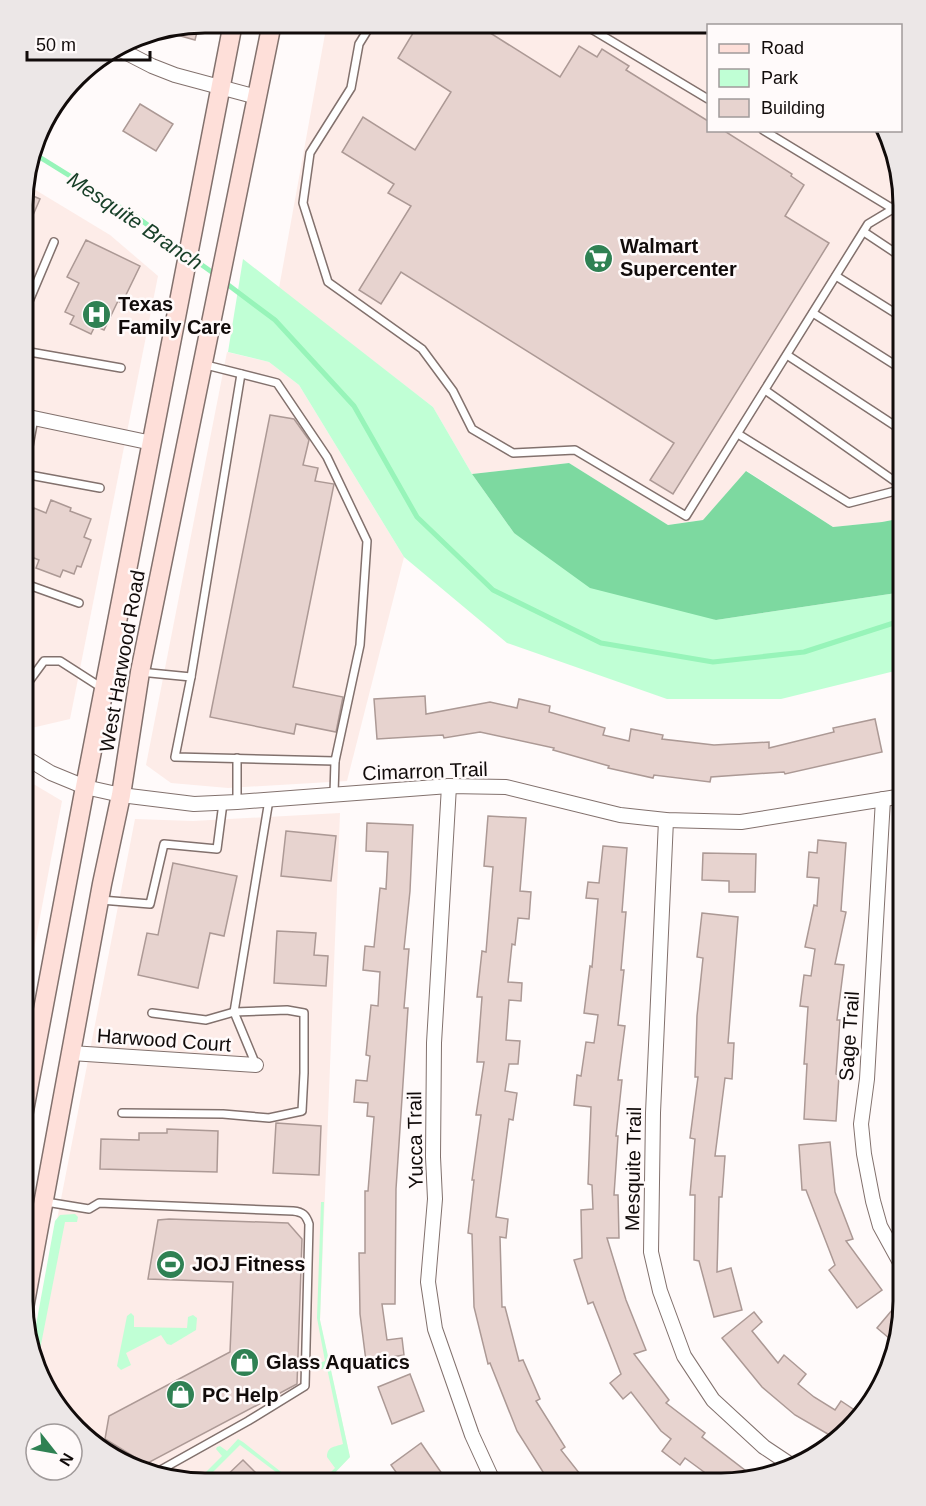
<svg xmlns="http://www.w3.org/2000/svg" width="926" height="1506" viewBox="0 0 926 1506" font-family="Helvetica,sans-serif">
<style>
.built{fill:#fdece8}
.green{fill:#c0ffd5}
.forest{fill:#7dd9a0}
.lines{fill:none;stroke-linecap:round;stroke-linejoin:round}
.stream{stroke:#97f4b9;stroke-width:5}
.building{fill:#e7d3cf;stroke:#ac9995;stroke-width:1.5}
.lane-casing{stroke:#82716d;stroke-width:10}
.street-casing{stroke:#82716d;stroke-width:16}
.secondary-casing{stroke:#82716d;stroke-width:21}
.lane{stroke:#fff;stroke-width:7}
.street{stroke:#fff;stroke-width:14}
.secondary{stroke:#fedfd9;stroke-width:18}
.labels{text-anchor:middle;stroke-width:5;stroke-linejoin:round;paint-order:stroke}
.poi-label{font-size:20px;font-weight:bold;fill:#110b0a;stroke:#fffafa;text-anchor:start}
.street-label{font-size:20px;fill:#110b0a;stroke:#fffafa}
.water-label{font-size:21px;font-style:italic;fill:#194029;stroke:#fffafa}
.rim{fill:none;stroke:#110b0a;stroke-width:3}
</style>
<rect width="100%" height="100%" fill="#fffafa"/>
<g class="built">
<polygon points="327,23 745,24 748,25 708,26 708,130 886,130 890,135 903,205 903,518 882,522 833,527 747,471 703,520 668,525 569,463 472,474 433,407 279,288"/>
<polygon points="24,183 110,235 158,276 70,719 23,730"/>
<polygon points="227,352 269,362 299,385 404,557 347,781 228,788 171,783 146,765"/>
<polygon points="25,779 62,801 23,1007 23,783"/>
<polygon points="340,813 320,1320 350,1457 326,1482 182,1482 94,1446 36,1371 32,1348 135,819 193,821"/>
</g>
<g class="green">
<polygon points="243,259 433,407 472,474 514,533 716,620 903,592 903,669 781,699 667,699 507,643 404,557 299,385 269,362 228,352"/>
<path d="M321 1202H324L320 1320 350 1457 326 1482H321L335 1468 327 1457C327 1446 335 1447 343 1444L327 1368 317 1370 315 1367 316 1364 325 1361 317 1318Z"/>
<polygon points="75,1214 78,1217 77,1222 65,1222 36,1370 32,1347 55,1221 60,1215"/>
<polygon points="131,1313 134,1316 134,1327 187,1328 188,1317 193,1315 197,1318 196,1330 171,1345 167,1344 161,1335 126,1353 131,1365 121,1370 117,1366 127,1316"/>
<polygon points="238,1439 243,1442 294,1482 289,1482 240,1445 203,1482 196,1482 222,1456 216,1449 217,1447 220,1446 227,1451"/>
</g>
<polygon class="forest" points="569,463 668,525 703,520 746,471 833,527 882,522 903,518 903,592 716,620 590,588 514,533 472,474"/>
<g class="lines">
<g class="stream">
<polyline points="33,153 141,220 184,252"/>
<polyline points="192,258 216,275"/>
<polyline points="223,281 275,320 354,406 417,517 493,590 601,643 713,662 804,652 903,620"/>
</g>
</g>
<g class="building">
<polygon points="419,23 491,23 487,31 560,77 579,46 597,57 602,49 629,66 626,70 708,121 708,130 723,130 792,174 791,176 804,185 785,216 829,243 673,494 650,480 674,443 401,272 381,304 359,290 411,206 388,193 394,184 342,152 363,117 415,150 451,92 398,58"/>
<polygon points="199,24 195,40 163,31 190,26"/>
<polygon points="140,104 173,124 156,151 123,131"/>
<polygon points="24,192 40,199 24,236"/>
<polygon points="86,240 140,266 122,303 118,301 104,330 95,326 91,334 70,324 74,316 65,312 79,283 67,277"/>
<polygon points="270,415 294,419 309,440 303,465 318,468 315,481 334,484 293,687 343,697 336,732 296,724 294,734 210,717"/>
<polygon points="51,500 71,508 70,511 91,519 84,537 91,540 81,567 77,566 74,574 63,570 60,577 36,568 39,560 24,554 24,536 34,508 46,513"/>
<polygon points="425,696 426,714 490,702 517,708 519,699 550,706 549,712 605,728 603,735 629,741 631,729 663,735 662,739 714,745 769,742 769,748 834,732 833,728 875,719 882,752 785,774 784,772 711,777 710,782 654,775 653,778 608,768 609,766 553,750 554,748 480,732 444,738 443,735 377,739 374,699"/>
<polygon points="488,816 526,818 520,891 531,892 529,919 518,918 515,945 512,944 508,982 522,983 521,1001 509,1000 506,1040 520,1041 518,1064 509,1064 505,1091 517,1093 513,1120 509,1119 496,1217 508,1219 506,1238 500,1237 502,1307 505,1307 519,1361 523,1360 540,1399 536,1401 565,1447 561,1450 587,1483 550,1483 517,1431 490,1363 488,1364 474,1307 472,1234 468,1233 474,1180 472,1180 481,1115 476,1115 484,1062 477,1062 482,997 477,997 482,951 486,952 493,867 484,866"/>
<polygon points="367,823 413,825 410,891 404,949 409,949 404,1008 408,1008 396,1189 395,1304 382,1304 387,1340 402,1338 404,1355 366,1361 360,1314 359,1253 365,1253 365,1191 368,1191 374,1117 367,1116 368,1103 354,1102 356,1080 367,1081 370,1056 366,1055 371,1005 378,1006 380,972 363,970 365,946 374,947 380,888 386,889 388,852 366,851"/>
<polygon points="286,831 336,836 331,881 281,876"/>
<polygon points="818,840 846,843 841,911 846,912 835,964 844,965 837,1020 840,1020 836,1074 839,1075 836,1121 804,1119 807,1064 804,1064 808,1007 800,1006 804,975 811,976 815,949 805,947 814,905 817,906 819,878 807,877 809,852 817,853"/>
<polygon points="603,846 627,848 622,912 626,912 621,970 624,970 618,1025 625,1026 618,1080 622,1080 616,1136 618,1136 614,1195 618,1195 619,1238 607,1238 626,1300 646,1350 634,1354 669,1400 666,1403 705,1433 702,1437 746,1471 739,1480 719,1483 685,1458 680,1465 662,1451 671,1439 661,1431 631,1392 623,1399 610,1383 621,1374 593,1302 588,1304 574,1260 582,1258 581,1210 593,1209 592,1185 588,1184 591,1107 574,1105 577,1075 581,1076 586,1042 594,1043 598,1015 584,1013 590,966 592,967 598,899 586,898 588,882 599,883"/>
<polygon points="703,853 756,854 755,892 729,892 729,881 702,880"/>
<polygon points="173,863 237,876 224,936 210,933 198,988 138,975 147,933 158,935"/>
<polygon points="702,913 738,917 728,1043 734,1043 732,1079 725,1078 715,1156 725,1156 722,1197 719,1197 717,1272 731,1268 742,1310 714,1317 699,1261 694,1260 695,1195 690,1195 695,1139 690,1138 698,1077 695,1077 697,1016 703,958 697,957"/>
<polygon points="277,931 316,933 314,955 328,956 326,986 274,983"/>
<polygon points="276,1123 321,1126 319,1175 273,1173"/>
<polygon points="167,1129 218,1131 217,1172 100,1169 101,1139 139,1140 139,1133 167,1133"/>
<polygon points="830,1142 835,1192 853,1239 846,1241 882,1290 857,1308 829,1270 835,1265 806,1190 802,1190 799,1145"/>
<polygon points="169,1219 288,1223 302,1239 297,1384 146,1464 105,1439 109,1416 230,1352 233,1282 148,1279 158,1220"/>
<polygon points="903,1297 903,1313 896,1344 877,1328"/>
<polygon points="754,1312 762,1322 752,1331 778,1363 784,1355 806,1374 798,1384 814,1397 835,1410 841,1401 862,1415 833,1437 795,1415 762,1387 722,1338"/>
<polygon points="410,1374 424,1411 392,1424 378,1387"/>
<polygon points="421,1443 445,1478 438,1483 381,1483 396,1472 391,1465"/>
<polygon points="243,1460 265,1482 220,1482"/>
</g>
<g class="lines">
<defs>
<g id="lane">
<polyline points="372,23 359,44 351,88 310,153 303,203 328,282 422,349 453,391 472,429 513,453 575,450 686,516 868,224 893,209 901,194"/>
<polyline points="583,24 708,99"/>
<polyline points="763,130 903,215"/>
<polyline points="864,232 903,258"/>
<polyline points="836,276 903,318"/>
<polyline points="24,313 54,242"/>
<polyline points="813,313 903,370"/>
<polyline points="24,351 121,368"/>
<polyline points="787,355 903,431"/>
<polyline points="765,390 903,487"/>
<polyline points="738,434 849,503 903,489"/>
<polyline points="24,474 100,488"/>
<polyline points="24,474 34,418"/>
<polyline points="23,583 79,603"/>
<polyline points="140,672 191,677 175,757 335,761 360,645 367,541 327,457 277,383 202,364"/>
<polyline points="191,677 241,374"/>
<polyline points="23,683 30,680 44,661 60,661 102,688"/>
<polyline points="334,794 335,761"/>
<polyline points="237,802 237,758"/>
<polyline points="101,900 150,904 164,844 217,849 223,803"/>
<polyline points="256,1065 234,1012 269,800"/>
<polyline points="122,1113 223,1114 269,1118 302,1111 304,1073 304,1013 287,1010 234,1012 206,1020 152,1013"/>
<path d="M46 1202 89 1209 99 1203 293 1211C303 1212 306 1215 309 1224L305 1386 248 1421 157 1472"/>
</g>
<g id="street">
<polyline points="117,48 152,66 175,75 257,97"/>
<polyline points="24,416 152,443"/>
<polyline points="23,756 51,773 85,787 121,795 194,804 237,802 449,786 506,787 620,815 666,820 741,822 903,796"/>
<polyline points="449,786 434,1043 433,1157 435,1199 428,1282 435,1329 472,1435 494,1483"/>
<polyline points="883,799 867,1079 861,1124 864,1154 873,1201 880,1226 903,1268"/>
<polyline points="666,820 653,1113 651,1252 660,1291 684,1356 713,1400 764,1447 794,1467"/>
<polyline points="71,1053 256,1065"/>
</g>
<g id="secondary">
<polyline points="23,1116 85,787 233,23"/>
<polyline points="24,1308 102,884 121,795 140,672 272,23"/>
</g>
</defs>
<use href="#lane" class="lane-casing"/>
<use href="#street" class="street-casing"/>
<use href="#secondary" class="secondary-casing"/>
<use href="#lane" class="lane"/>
<use href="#street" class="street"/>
<use href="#secondary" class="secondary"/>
</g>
<defs>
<symbol id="supermarket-disc" viewBox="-11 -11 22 22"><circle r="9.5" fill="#2f8153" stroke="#fffafa"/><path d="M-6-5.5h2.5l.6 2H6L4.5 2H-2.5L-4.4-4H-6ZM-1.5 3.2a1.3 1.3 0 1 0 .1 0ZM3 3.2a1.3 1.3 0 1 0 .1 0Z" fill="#fff"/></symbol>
<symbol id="hospital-disc" viewBox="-11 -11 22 22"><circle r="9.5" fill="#2f8153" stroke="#fffafa"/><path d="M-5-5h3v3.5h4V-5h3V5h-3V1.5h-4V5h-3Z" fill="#fff"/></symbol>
<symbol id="stadium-disc" viewBox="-11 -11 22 22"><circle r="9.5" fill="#2f8153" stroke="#fffafa"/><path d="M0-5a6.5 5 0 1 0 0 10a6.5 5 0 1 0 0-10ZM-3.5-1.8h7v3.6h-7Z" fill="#fff"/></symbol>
<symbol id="shop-disc" viewBox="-11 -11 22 22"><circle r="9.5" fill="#2f8153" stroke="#fffafa"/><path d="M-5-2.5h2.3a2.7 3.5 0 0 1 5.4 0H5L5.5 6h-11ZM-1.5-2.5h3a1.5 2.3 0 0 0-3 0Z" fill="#fff"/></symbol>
</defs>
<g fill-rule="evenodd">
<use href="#supermarket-disc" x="582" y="242" width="33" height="33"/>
<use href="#hospital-disc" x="80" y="298" width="33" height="33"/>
<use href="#stadium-disc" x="154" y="1248" width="33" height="33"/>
<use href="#shop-disc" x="228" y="1346" width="33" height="33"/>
<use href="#shop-disc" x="164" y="1378" width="33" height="33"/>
</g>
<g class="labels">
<g class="poi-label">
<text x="620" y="253">Walmart<tspan x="620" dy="23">Supercenter</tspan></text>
<text x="118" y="311">Texas<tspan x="118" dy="23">Family Care</tspan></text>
<text x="192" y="1271">JOJ Fitness</text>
<text x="266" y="1369">Glass Aquatics</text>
<text x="202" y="1402">PC Help</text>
</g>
<g class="street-label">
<text transform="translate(122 661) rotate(-80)" y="7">West Harwood Road</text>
<text transform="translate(425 771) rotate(-2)" y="7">Cimarron Trail</text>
<text transform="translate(849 1036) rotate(-86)" y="7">Sage Trail</text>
<text transform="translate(164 1040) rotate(4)" y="7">Harwood Court</text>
<text transform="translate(415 1140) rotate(-91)" y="7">Yucca Trail</text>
<text transform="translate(633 1169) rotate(-89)" y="7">Mesquite Trail</text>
</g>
<g class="water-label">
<text transform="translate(135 221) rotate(34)" y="7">Mesquite Branch</text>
</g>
</g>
<path d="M0 0H926V1506H0ZM205 33H721A172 172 0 0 1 893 205V1301A172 172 0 0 1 721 1473H205A172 172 0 0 1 33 1301V205A172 172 0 0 1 205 33Z" fill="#ece7e7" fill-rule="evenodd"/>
<path class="rim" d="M205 33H721A172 172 0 0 1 893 205V1301A172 172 0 0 1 721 1473H205A172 172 0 0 1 33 1301V205A172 172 0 0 1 205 33Z"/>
<rect x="707" y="24" width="195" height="108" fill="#fffafa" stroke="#a09a9a" stroke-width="1.5"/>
<rect x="719" y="44" width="30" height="9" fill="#fedfd9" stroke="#a09a9a" stroke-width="1.5"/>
<text x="761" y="54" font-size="18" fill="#110b0a">Road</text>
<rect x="719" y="69" width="30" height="18" fill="#c0ffd5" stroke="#a09a9a" stroke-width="1.5"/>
<text x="761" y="84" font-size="18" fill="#110b0a">Park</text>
<rect x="719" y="99" width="30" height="18" fill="#e7d3cf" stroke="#a09a9a" stroke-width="1.5"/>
<text x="761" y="114" font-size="18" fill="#110b0a">Building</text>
<g transform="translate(54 1452) rotate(121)"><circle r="28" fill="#fffafa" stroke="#a09a9a" stroke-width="1.5"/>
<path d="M0-4.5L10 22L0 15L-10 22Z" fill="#2f8153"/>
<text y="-9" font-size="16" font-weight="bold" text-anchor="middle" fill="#110b0a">N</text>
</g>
<path d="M27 51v9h123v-9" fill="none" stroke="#110b0a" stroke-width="3"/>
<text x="36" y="51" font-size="18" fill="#110b0a" stroke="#fffafa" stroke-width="4.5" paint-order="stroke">50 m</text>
</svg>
